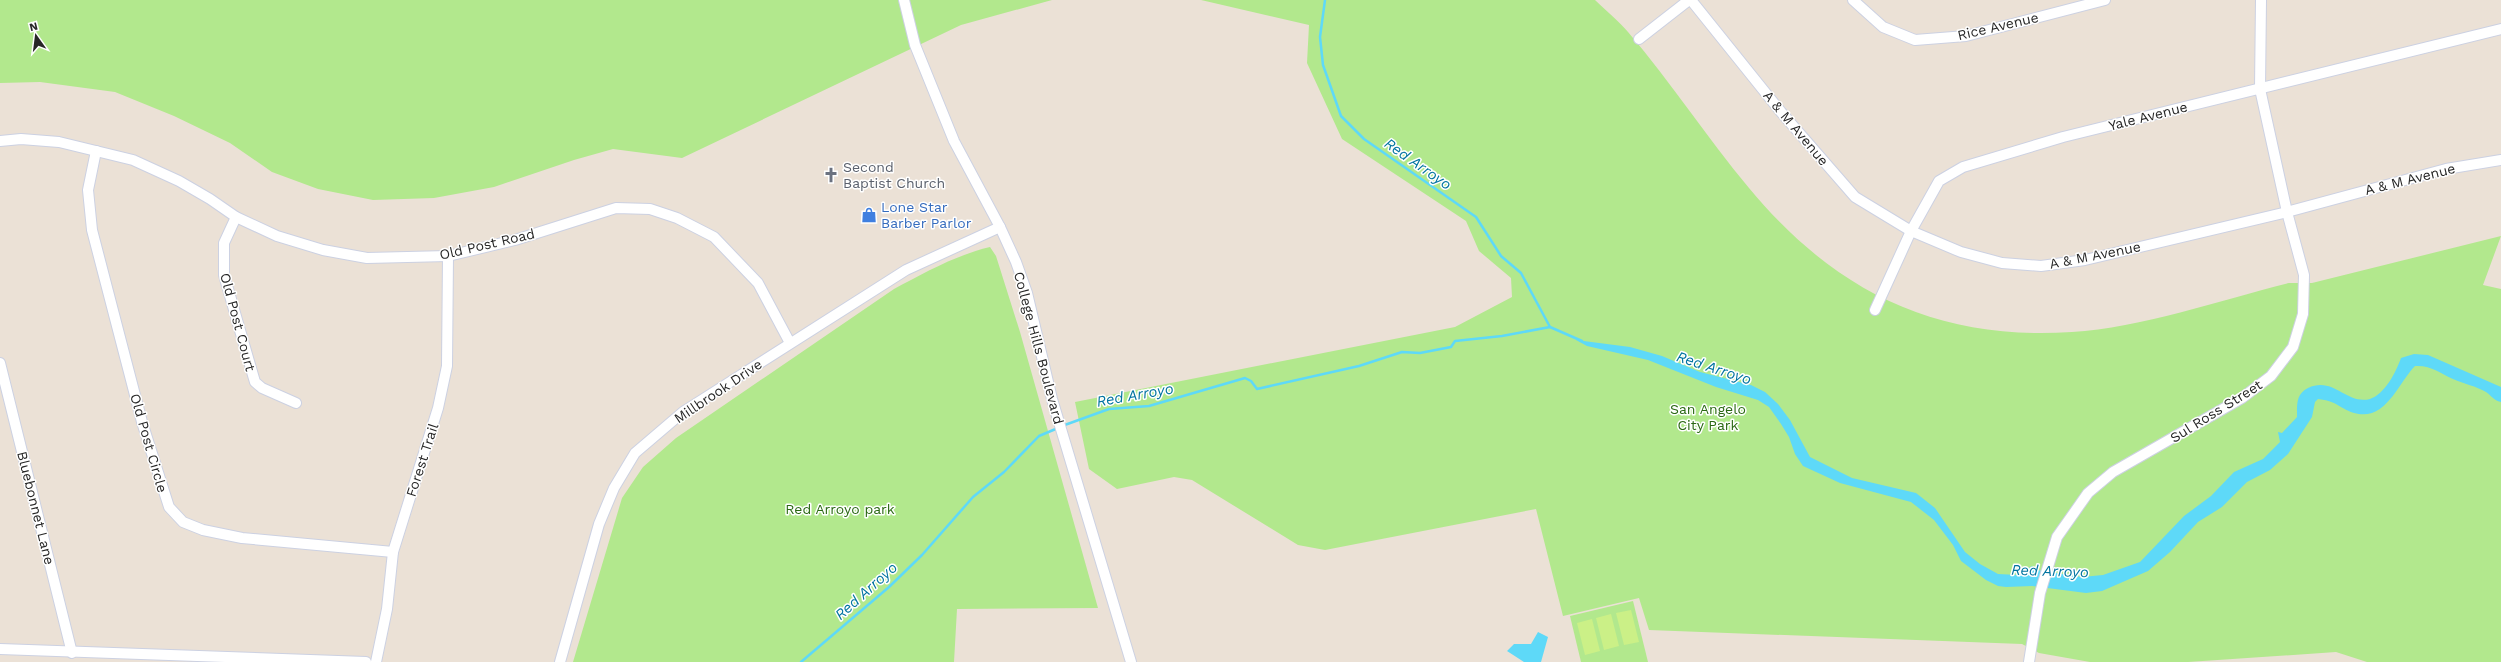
<svg xmlns="http://www.w3.org/2000/svg" width="2501" height="662" viewBox="0 0 2501 662" font-family="'Work Sans',sans-serif">
<style>
.green{fill:#b2e88d}
.pitch{fill:#cbf087}
.water{fill:#5ed9f8}
.lines{fill:none;stroke-linecap:round;stroke-linejoin:round}
.stream{stroke:#5ed9f8;stroke-width:2.5}
.minor-casing{stroke:#ccd1e2;stroke-width:12}
.minor{stroke:#fff;stroke-width:10}
.labels{text-anchor:middle;stroke-width:3;stroke-linejoin:round;paint-order:stroke}
.street-label{font-size:14px;fill:#272727;stroke:#fff}
.worship-label{font-size:14px;fill:#5b616d;stroke:#fff;text-anchor:start}
.shop-label{font-size:14px;fill:#366cbe;stroke:#fff;text-anchor:start}
.park-label{font-size:14px;fill:#2a6813;stroke:#fff}
.water-label{font-size:15px;font-style:italic;fill:#0274a0;stroke:#fff}
</style>
<rect width="100%" height="100%" fill="#ebe1d6"/>
<g class="green">
<polygon points="0,0 1052,0 961,25 682,158 613,149 574,160 494,187 434,198 373,200 318,189 272,172 230,143 174,116 115,92 40,82 0,83"/>
<path d="M1201 0H1595C1606 11 1619 21 1628 32 1671 82 1707 138 1749 188 1835 292 1937 341 2072 332 2141 328 2221 300 2289 283H2312L2501 236 2483 285 2501 289V662H2367L2336 652 2188 662H2090L2039 653 2022 644 1649 630 1639 598 1563 616 1536 509 1325 550 1298 545 1192 480 1174 477 1117 489 1089 469 1075 402 1455 327 1512 297 1511 278 1479 251 1466 221 1342 139 1307 63 1309 25Z"/>
<path d="M990 247 996 256 1020 332 1098 608 957 609 954 662H573L622 498 643 467 676 438 894 289C924 273 956 255 990 247Z"/>
<polygon points="1633,601 1648,662 1581,662 1570,616"/>
</g>
<g class="pitch">
<polygon points="1631,610 1639,642 1624,645 1616,613"/>
<polygon points="1611,614 1619,646 1604,650 1596,618"/>
<polygon points="1592,619 1600,651 1585,655 1577,623"/>
</g>
<g class="water">
<path d="M1576 340 1630 347 1662 356 1700 372 1751 385 1765 392 1778 404 1790 420 1810 457 1852 478 1916 493 1935 508 1965 552 1980 564 1998 574 2018 575 2032 566 2037 570 2082 577 2103 575 2140 562 2184 516 2211 496 2234 472 2263 459 2280 442 2278 432 2282 433 2297 417C2297 404 2296 394 2308 388 2334 376 2346 405 2370 399 2385 394 2396 372 2401 358L2414 354 2428 355 2501 387V402C2493 400 2492 396 2486 392 2476 386 2464 384 2453 379 2440 373 2431 365 2415 366 2398 383 2386 422 2354 413 2337 407 2337 401 2318 399L2315 402 2312 417 2288 454 2270 470 2247 482 2222 507 2198 522 2170 552 2148 571 2102 591 2086 593 2032 586 2006 587 1998 586 1986 580 1961 561 1953 545 1934 520 1911 502 1840 483 1803 466 1795 454 1789 437 1781 424 1769 407 1758 400 1716 387 1648 360 1587 346Z"/>
<polygon points="1538,632 1548,637 1541,662 1524,662 1507,651 1514,644 1531,644"/>
</g>
<g class="lines">
<g class="stream">
<polyline points="1325,0 1320,37 1323,65 1341,116 1364,139 1476,217 1501,256 1521,273 1550,327"/>
<polyline points="1062,426 1109,409 1149,406 1245,378 1251,381 1257,389 1359,366 1402,352 1420,353 1451,347 1455,341 1502,336 1550,327 1582,341"/>
<polyline points="801,662 889,587 922,555 973,497 1004,472 1039,436 1058,428"/>
</g>
<defs>
<g id="minor">
<polyline points="904,0 915,45 954,141 1000,227 1016,262 1027,293 1052,399 1131,662"/>
<polyline points="1691,0 1781,112 1855,197 1911,231 1961,252 2002,263 2041,266 2085,260 2287,212 2446,169 2501,160"/>
<polyline points="1853,0 1883,27 1915,40 1966,36 2105,0"/>
<polyline points="1639,39 1689,0"/>
<polyline points="0,141 21,139 59,142 133,160 179,181 210,199 236,217 277,236 323,250 367,258 448,256 515,240 616,208 650,209 677,218 714,237 758,283 790,343"/>
<polyline points="96,151 88,190 92,230 142,422 169,507 183,522 203,530 242,538 393,552"/>
<polyline points="236,217 224,243 224,275 255,382 262,388 296,403"/>
<polyline points="1875,310 1911,231 1939,181 1963,167 2063,137 2501,29"/>
<polyline points="0,363 72,653"/>
<polyline points="0,649 366,662"/>
<polyline points="376,662 387,609 393,552 438,408 447,366 448,256"/>
<polyline points="560,662 599,524 614,488 635,453 683,412 906,270 1000,227"/>
<polyline points="2029,662 2040,593 2057,537 2088,493 2113,472 2242,398 2271,376 2293,347 2303,314 2304,275 2287,212 2260,89 2261,0"/>
</g>
</defs>
<use href="#minor" class="minor-casing"/>
<use href="#minor" class="minor"/>
</g>
<defs>
<symbol id="church-bare" viewBox="-9 -9 18 18"><path d="M-1.2-6h2.4v3.5h3.3v2.4h-3.3V6h-2.4V-.1h-3.3v-2.4h3.3Z" fill="#6b7280" stroke="#fff" stroke-width="2.5" paint-order="stroke"/></symbol>
<symbol id="shop-bare" viewBox="-9 -9 18 18"><path d="M-5-2.5h2.3a2.7 3.5 0 0 1 5.4 0H5L5.5 6h-11ZM-1.5-2.5h3a1.5 2.3 0 0 0-3 0Z" fill="#3f7fe0" stroke="#fff" stroke-width="2.5" paint-order="stroke"/></symbol>
</defs>
<g fill-rule="evenodd">
<use href="#church-bare" x="820" y="164" width="22" height="22"/>
<use href="#shop-bare" x="858" y="204" width="22" height="22"/>
</g>
<g class="labels">
<g class="street-label">
<text transform="translate(1998 26) rotate(-13)" y="5">Rice Avenue</text>
<text transform="translate(2148 116) rotate(-14)" y="5">Yale Avenue</text>
<text transform="translate(1796 128) rotate(50)" y="5">A &amp; M Avenue</text>
<text transform="translate(2410 179) rotate(-14)" y="5">A &amp; M Avenue</text>
<text transform="translate(487 244) rotate(-13)" y="5">Old Post Road</text>
<text transform="translate(2095 255) rotate(-11)" y="5">A &amp; M Avenue</text>
<text transform="translate(238 322) rotate(75)" y="5">Old Post Court</text>
<text transform="translate(1039 348) rotate(75)" y="5">College Hills Boulevard</text>
<text transform="translate(718 391) rotate(-34)" y="5">Millbrook Drive</text>
<text transform="translate(2216 411) rotate(-32)" y="5">Sul Ross Street</text>
<text transform="translate(149 443) rotate(74)" y="5">Old Post Circle</text>
<text transform="translate(422 460) rotate(-72)" y="5">Forest Trail</text>
<text transform="translate(36 508) rotate(76)" y="5">Bluebonnet Lane</text>
</g>
<g class="worship-label">
<text x="843" y="172">Second<tspan x="843" dy="16">Baptist Church</tspan></text>
</g>
<g class="shop-label">
<text x="881" y="212">Lone Star<tspan x="881" dy="16">Barber Parlor</tspan></text>
</g>
<g class="park-label">
<text x="1708" y="414">San Angelo<tspan x="1708" dy="16">City Park</tspan></text>
<text x="840" y="514">Red Arroyo park</text>
</g>
<g class="water-label">
<text transform="translate(1418 164) rotate(35)" y="5">Red Arroyo</text>
<text transform="translate(1714 368) rotate(18)" y="5">Red Arroyo</text>
<text transform="translate(1135 395) rotate(-10)" y="5">Red Arroyo</text>
<text transform="translate(2050 571) rotate(2)" y="5">Red Arroyo</text>
<text transform="translate(866 591) rotate(-42)" y="5">Red Arroyo</text>
</g>
</g>
<g transform="translate(36 36) rotate(346)" stroke="#ffffff" stroke-width="3" paint-order="stroke">
<path d="M0-3L7 15L0 10L-7 15Z" fill="#272727"/>
<text y="-6" font-size="11" font-weight="bold" text-anchor="middle" fill="#272727">N</text>
</g>
</svg>
